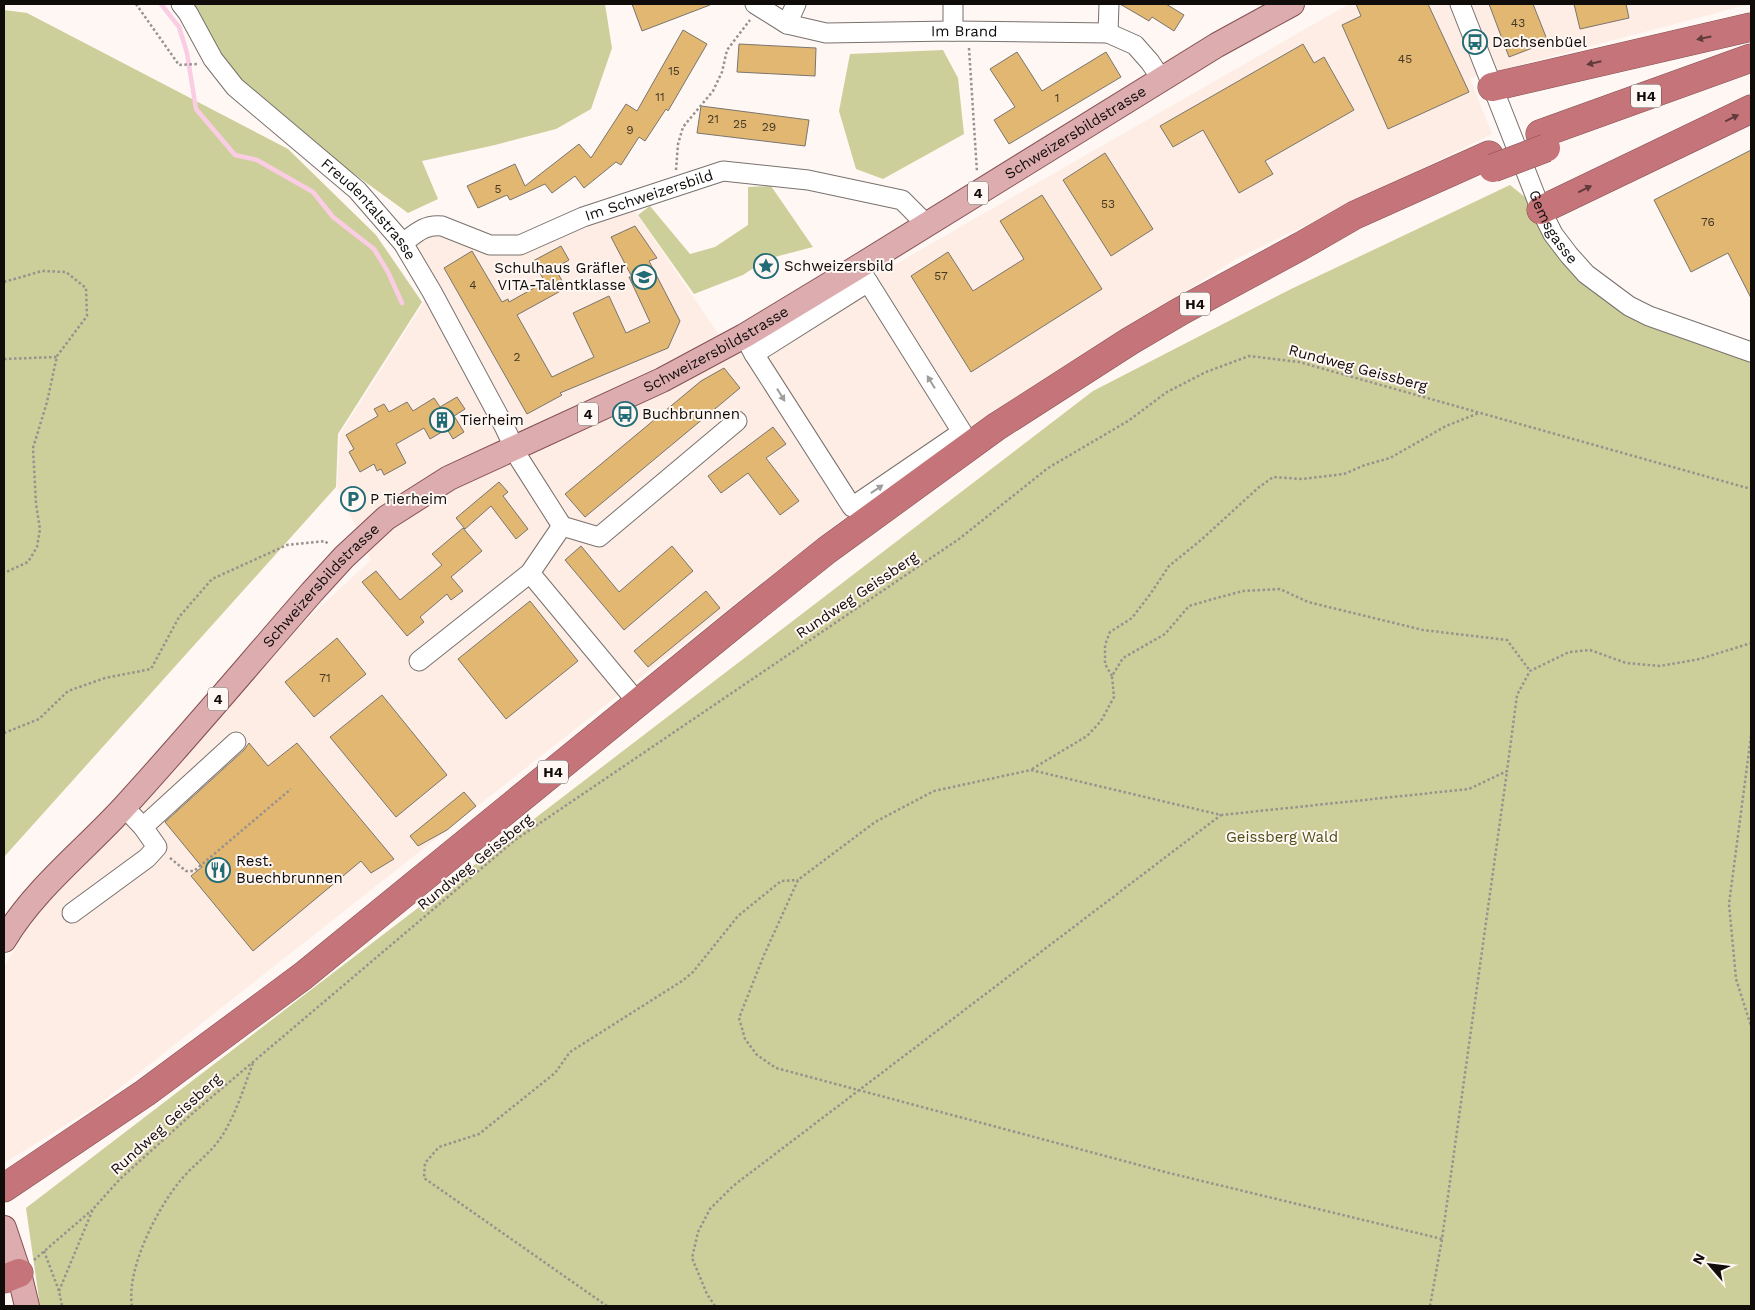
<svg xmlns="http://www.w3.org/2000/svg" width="1755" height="1310" viewBox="0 0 1755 1310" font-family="'Work Sans',sans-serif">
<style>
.built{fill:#feede4}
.green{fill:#cccf99}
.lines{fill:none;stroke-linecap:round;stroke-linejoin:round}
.stream{stroke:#facde5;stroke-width:4.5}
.building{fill:#e1b771;stroke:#7a756e}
.minor-casing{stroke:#79716d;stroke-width:21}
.major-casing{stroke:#855052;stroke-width:26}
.highway-casing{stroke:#855052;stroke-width:29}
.path{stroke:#97928e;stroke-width:2.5;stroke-dasharray:2.5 2.5;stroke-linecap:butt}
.minor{stroke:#fff;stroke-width:19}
.major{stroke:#dcacaf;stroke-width:24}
.highway{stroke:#c57479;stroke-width:28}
.highway-bridge-casing{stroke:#855052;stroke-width:29;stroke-linecap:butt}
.highway-bridge{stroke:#c57479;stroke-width:28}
.oneway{fill:#613b3c}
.oneway2{fill:#9f9e9d}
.labels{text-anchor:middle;stroke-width:4;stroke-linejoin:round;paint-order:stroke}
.number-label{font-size:12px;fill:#443724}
.shield{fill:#fef7f3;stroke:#575250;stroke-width:1}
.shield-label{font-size:14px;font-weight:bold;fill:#0f0c0a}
.street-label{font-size:15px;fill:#0f0c0a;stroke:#fef7f3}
.poi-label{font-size:15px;fill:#0f0c0a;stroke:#fef7f3;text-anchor:start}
.park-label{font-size:15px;fill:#4c4e14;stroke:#fef7f3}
</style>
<rect width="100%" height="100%" fill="#fef7f3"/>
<polygon class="built" points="1349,4 1750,4 1470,78 1492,134 1238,258 1056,373 833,526 98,1105 4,1163 4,967 33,918 305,621 371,560 337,487 340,434 436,283 412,243 440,230 525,252 632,207 734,357"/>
<g class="green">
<polygon points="187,4 605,4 612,48 591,109 556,129 495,145 422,161 438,199 408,213 335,160 239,80"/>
<polygon points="4,10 27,13 288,149 376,235 422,302 338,434 336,487 4,857"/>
<polygon points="943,50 958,78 964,134 883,179 856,169 839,111 850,54"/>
<polygon points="1510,185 1541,210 1608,292 1751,352 1751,1306 40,1306 26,1208 1093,391 1291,289"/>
<polygon points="771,186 813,247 767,259 743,275 694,294 638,215 650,206 690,254 715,247 748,225 748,187"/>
</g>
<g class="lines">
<polyline class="stream" points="161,4 179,27 187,53 196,109 235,155 257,160 313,192 333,217 374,249 388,272 402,303"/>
</g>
<g class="building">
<polygon points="632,4 710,4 710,5 642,31"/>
<polygon points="1120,4 1166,4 1184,15 1174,31 1152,17 1149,21"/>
<polygon points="1356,4 1428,4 1469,92 1388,129 1342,25 1361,16"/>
<polygon points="1489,4 1533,4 1548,42 1509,57"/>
<polygon points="1574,4 1626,4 1629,18 1580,29"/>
<polygon points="683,30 707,44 668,111 666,109 645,141 639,137 621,165 616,162 584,188 575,176 552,193 545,184 510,200 507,195 478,208 467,186 515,164 525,186 579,144 591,158 626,104 637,111"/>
<polygon points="739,44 816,48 815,76 737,72"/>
<polygon points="1303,44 1314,63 1324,57 1354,110 1265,161 1273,174 1239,193 1203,130 1173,147 1160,126"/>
<polygon points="1017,52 1042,91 1106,52 1121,77 1009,144 994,120 1015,107 990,69"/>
<polygon points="701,106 809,120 805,146 697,133"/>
<polygon points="1751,150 1751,298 1728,253 1691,272 1654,200"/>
<polygon points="1105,153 1153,229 1111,256 1063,180"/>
<polygon points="1042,195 1102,289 971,372 911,276 948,252 973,291 1024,259 1000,221"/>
<polygon points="635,226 657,258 649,261 680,321 668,348 560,393 562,395 527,414 444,268 472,251 502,302 508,299 509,302 545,282 533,261 561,246 569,260 555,268 566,288 517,315 552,377 594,357 573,313 609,296 626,333 650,322 629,277 632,277 611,237"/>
<polygon points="724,368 740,388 585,517 565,494 701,381"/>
<polygon points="457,397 465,409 454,416 464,432 453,439 447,429 430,439 424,428 396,444 406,463 384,475 381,469 377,471 374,464 360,472 349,452 354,449 346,435 378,416 374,409 384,404 389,412 407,402 413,411 434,398 440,407"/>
<polygon points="773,427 786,444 766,458 799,501 780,515 748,473 721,493 708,476"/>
<polygon points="499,482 508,492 503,496 528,529 516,539 491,506 465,529 456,518"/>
<polygon points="463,528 482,551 451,577 463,591 451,600 447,594 420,617 424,622 407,636 362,582 376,571 400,600 442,565 432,554"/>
<polygon points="581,546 619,592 672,546 693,571 624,630 565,560"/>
<polygon points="706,591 720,608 648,667 634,651"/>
<polygon points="530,601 578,661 506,719 458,659"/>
<polygon points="337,638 366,674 314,717 285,682"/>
<polygon points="382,695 447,775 396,817 330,737"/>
<polygon points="249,743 268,766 297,743 394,859 371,873 361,861 253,951 191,876 202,867 165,822 244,750"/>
<polygon points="464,792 476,806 447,830 418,846 410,836"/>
</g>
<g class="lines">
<defs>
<g id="minor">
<path id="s1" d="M181 4 188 13 213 59 235 87 357 190 403 243 432 292 504 426 520 460 562 526 599 537 737 421"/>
<path id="s2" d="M755 4 787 24 826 33 953 31 1108 33 1135 45 1150 62 1162 80"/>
<polyline points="953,4 953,31"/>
<path id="s3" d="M1460 4 1541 210 1553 234 1569 255 1586 274 1629 306 1649 316 1751 352"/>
<polyline points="787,24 796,4"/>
<polyline points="1108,33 1109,4"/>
<path id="s4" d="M403 243C416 233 425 224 442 226L490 245H520L583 217 723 171 808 180 902 200 927 225"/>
<polyline points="748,343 754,354 868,282 862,273"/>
<polyline points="754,354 852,507 962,432 868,282"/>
<polyline points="530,573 638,703"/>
<polyline points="419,661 530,573 562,526"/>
<polyline points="143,827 236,742"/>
<polyline points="72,913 147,858 157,847 143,827 124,807"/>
</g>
<g id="major">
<path id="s5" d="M4 940C35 888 85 850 125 806 189 736 250 663 312 592L344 557 386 518 449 478 662 380 744 336 858 267 1217 45 1292 4"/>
<polyline points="4,1228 19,1273 27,1306"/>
</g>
<g id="highway">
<polyline points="1492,87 1751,27"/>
<polyline points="1540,134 1751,58"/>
<polyline points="1541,210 1751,109"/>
<polyline points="4,1188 145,1093 303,976 737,622 827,550 996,427 1130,341 1181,311 1301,246 1355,215 1489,155"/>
<polyline points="4,1279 19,1273"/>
</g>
</defs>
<use href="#minor" class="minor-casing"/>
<use href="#major" class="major-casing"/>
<use href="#highway" class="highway-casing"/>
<g class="path">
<polyline points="136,4 179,65 197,64"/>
<polyline points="969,48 977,172"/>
<polyline points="676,170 678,144 683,127 713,91 722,72 727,50 750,20"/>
<polyline points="4,282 42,271 66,272 86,288 87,316 57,356 47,402 33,448 36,504 40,529 37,547 28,562 4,573"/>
<polyline points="4,359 57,357"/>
<polyline points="1112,676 1105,664 1105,645 1110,632 1132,618 1151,593 1169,566 1201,540 1258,488 1273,477 1302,479 1344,474 1365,465 1390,458 1446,426 1479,413"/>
<polyline points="4,733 39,719 68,691 105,678 151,669 179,617 212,579 287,545 325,541 329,545"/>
<polyline points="1751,736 1729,904 1736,979 1751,1026"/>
<polyline points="1032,769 1087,736 1101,721 1114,697 1112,676 1123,658 1165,634 1189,606 1213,599 1243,591 1280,589 1308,602 1423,630 1507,640 1530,671"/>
<polyline points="170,858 186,871 194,871 291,789"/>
<polyline points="1442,1239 1169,1173 776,1068 757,1055 745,1039 739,1018 764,955 798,880 875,822 934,791 1031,770 1221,815 1469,789 1507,771 1517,695 1530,671 1569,652 1590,650 1626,663 1660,666 1700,659 1751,643"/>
<polyline points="44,1251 59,1291 62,1306"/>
<polyline points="34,1260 92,1210"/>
<polyline points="59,1291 93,1209 120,1179 194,1112 515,840 959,539 1048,468 1128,421 1167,392 1206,372 1249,356 1299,362 1751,489"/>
<path d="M132 1306C126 1269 157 1209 180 1181 193 1165 211 1153 222 1136 236 1114 244 1087 253 1063"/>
<polyline points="607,1306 424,1178 425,1163 439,1147 479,1134 555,1073 570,1052 682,981 693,972 738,916 781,881 798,880"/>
<polyline points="715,1306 707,1294 692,1258 698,1232 710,1209 733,1186 1221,815"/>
<polyline points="1430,1306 1442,1239 1507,771"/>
</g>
<use href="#minor" class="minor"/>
<use href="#major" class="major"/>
<use href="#highway" class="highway"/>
<defs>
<polyline id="highway-bridge" points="1493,168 1546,148"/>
</defs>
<use href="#highway-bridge" class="highway-bridge-casing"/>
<use href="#highway-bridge" class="highway-bridge"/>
</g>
<defs><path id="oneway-solid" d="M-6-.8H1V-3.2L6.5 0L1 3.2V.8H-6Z" transform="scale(1.25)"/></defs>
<g class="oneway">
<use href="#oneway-solid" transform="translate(1704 38) rotate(168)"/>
<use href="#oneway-solid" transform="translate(1594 63) rotate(167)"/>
<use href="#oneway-solid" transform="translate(1732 118) rotate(-26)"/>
<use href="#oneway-solid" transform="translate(1585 189) rotate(-26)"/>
</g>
<g class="oneway2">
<use href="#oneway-solid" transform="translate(931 382) rotate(-122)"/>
<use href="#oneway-solid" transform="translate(781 395) rotate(58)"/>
<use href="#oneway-solid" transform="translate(877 489) rotate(-34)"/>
</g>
<defs>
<symbol id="bus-ring" viewBox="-11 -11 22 22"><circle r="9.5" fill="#fef7f3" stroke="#216b74" stroke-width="1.5"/><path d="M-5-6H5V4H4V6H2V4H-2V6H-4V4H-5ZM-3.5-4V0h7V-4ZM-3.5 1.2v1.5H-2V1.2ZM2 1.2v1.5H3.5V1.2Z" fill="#216b74"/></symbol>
<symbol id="sight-ring" viewBox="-11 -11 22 22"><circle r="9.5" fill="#fef7f3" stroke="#216b74" stroke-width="1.5"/><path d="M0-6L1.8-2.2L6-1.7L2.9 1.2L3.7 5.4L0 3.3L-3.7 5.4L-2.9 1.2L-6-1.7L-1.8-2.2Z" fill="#216b74"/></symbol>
<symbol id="school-ring" viewBox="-11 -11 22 22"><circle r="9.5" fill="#fef7f3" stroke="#216b74" stroke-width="1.5"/><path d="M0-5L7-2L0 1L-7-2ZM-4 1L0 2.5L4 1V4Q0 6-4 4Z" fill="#216b74"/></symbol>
<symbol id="building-ring" viewBox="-11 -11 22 22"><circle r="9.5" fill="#fef7f3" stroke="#216b74" stroke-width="1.5"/><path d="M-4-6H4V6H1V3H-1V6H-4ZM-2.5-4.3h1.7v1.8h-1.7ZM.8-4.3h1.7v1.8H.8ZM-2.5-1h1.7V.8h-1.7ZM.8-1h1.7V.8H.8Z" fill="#216b74"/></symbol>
<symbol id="parking-ring" viewBox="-11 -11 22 22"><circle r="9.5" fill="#fef7f3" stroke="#216b74" stroke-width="1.5"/><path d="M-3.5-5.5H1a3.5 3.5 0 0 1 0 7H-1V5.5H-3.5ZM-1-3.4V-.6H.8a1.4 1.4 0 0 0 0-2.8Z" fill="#216b74"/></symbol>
<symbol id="restaurant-ring" viewBox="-11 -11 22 22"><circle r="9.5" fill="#fef7f3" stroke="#216b74" stroke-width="1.5"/><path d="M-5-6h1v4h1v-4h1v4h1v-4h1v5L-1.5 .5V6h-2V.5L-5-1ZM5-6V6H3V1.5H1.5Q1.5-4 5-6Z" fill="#216b74"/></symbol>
</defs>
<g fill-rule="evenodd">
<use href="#bus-ring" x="1461" y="28" width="28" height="28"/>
<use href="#sight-ring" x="752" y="252" width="28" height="28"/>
<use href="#school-ring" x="630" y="263" width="28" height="28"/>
<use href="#bus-ring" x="611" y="400" width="28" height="28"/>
<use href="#building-ring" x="428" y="406" width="28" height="28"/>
<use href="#parking-ring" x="339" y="485" width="28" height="28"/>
<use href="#restaurant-ring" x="204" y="856" width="28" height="28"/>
</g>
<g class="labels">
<g class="number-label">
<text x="1518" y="27">43</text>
<text x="1405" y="63">45</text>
<text x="674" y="75">15</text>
<text x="660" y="101">11</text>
<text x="1057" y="102">1</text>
<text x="713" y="123">21</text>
<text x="740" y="128">25</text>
<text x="769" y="131">29</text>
<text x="630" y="134">9</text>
<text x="498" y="193">5</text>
<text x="1108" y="208">53</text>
<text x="1708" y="226">76</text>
<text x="941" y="280">57</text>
<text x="473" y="289">4</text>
<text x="517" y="361">2</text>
<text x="325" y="682">71</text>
</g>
<g class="shield">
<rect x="1631" y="84.5" width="30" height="23" rx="4"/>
<rect x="968" y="181.5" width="20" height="23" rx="4"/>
<rect x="1180" y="292.5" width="30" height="23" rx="4"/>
<rect x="578" y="402.5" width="20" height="23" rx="4"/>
<rect x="208" y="687.5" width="20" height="23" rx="4"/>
<rect x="538" y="760.5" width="30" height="23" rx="4"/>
</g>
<g class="shield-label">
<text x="1646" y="101">H4</text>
<text x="978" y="198">4</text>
<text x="1195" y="309">H4</text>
<text x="588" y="419">4</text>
<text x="218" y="704">4</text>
<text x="553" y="777">H4</text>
</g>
<g class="street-label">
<text dy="5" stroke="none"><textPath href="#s2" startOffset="216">Im Brand</textPath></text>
<text dy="5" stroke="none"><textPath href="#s5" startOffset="1361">Schweizersbildstrasse</textPath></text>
<text dy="5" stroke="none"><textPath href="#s4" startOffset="264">Im Schweizersbild</textPath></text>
<text dy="5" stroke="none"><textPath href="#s1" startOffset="281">Freudentalstrasse</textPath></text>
<text dy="5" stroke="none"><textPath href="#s3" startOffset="242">Gemsgasse</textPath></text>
<text dy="5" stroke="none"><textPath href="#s5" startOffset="941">Schweizersbildstrasse</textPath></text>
<text transform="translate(1358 368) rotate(15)" y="5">Rundweg Geissberg</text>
<text dy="5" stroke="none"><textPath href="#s5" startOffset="476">Schweizersbildstrasse</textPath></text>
<text transform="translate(857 595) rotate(-34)" y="5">Rundweg Geissberg</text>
<text transform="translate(475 862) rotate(-39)" y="5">Rundweg Geissberg</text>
<text transform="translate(166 1124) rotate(-42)" y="5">Rundweg Geissberg</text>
</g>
<g class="poi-label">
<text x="1492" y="47">Dachsenbüel</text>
<text x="784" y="271">Schweizersbild</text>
<text x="626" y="273" text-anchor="end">Schulhaus Gräfler<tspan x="626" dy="17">VITA-Talentklasse</tspan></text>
<text x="642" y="419">Buchbrunnen</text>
<text x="460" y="425">Tierheim</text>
<text x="370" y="504">P Tierheim</text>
<text x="236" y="866">Rest.<tspan x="236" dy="17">Buechbrunnen</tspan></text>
</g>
<g class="park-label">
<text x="1282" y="842">Geissberg Wald</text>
</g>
</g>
<rect width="1755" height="1310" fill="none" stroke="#0f0c0a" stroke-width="10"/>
<g transform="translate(1710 1265) rotate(298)" stroke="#fef7f3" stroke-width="4" paint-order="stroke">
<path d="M0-4L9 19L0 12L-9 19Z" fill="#0f0c0a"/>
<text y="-8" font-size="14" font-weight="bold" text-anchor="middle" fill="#0f0c0a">N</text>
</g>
</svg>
